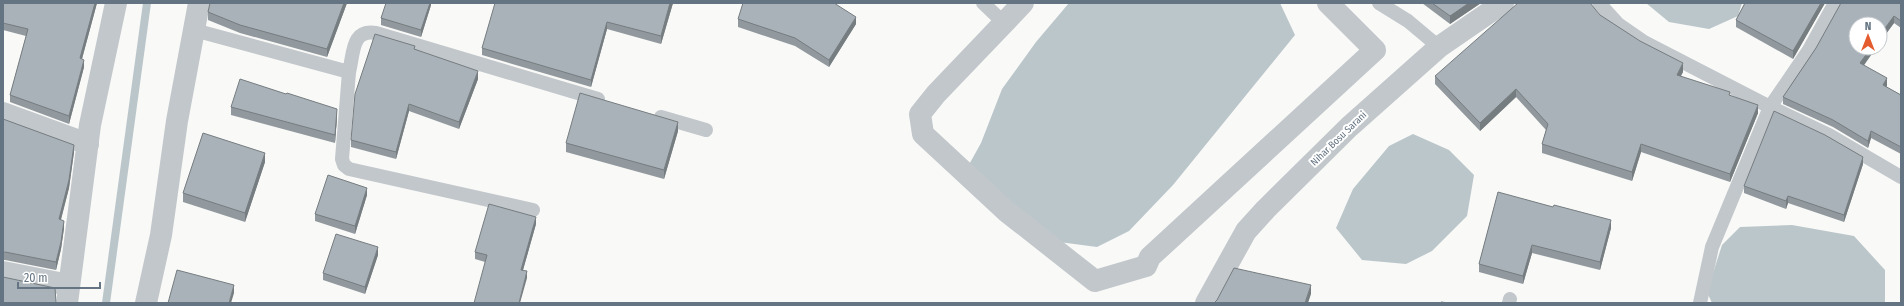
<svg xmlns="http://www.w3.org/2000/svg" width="1904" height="306" viewBox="0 0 1904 306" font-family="'Fira Sans Condensed',sans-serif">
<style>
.water{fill:#bbc6cb}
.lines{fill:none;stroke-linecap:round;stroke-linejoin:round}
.stream{stroke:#bbc6cb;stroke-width:8}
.lane{stroke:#c2c7cb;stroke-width:14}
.street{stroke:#c2c7cb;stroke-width:22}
.wall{fill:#91999e}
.shaded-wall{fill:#767d81}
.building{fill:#a9b2b8;stroke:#767d81}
.labels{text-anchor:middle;stroke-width:4;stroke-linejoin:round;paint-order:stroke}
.street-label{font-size:10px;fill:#647482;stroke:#fff}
</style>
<rect width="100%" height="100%" fill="#f9f9f7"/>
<g class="water">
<polygon points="1069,3 1280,3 1295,35 1173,185 1129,231 1097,247 1059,242 966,170 981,143 1002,89 1036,42"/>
<polygon points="1646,3 1742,3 1738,16 1709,29 1669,22"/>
<polygon points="1413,134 1449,150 1474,175 1467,216 1432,251 1406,264 1362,260 1336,228 1353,189 1389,146"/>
<polygon points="1792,225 1854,236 1885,270 1885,303 1712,303 1707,292 1722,245 1740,227"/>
</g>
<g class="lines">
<polyline class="stream" points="106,303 147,3"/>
<g class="lane">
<polyline points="983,3 1003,22"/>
<polyline points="1379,3 1408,21 1439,47"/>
<polyline points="1599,3 1618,24 1644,42 1770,107 1829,135 1901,177"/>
<path d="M194 30 349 72C354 53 351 29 376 33L598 99"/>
<polyline points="349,72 342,159 344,165 349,169 533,210"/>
<polyline points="661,117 706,130"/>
<polyline points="1509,303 1510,299"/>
<polyline points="1700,303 1712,247 1770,107 1809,50 1835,3"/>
</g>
<g class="street">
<polyline points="1023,3 936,94 920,114 923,134 1006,211 1095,281 1146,266 1150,257 1375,50 1328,3"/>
<polyline points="3,113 88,144"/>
<polyline points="3,272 69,285"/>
<polyline points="67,303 90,125 116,3"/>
<polyline points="146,303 161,235 177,121 199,3"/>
<polyline points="1206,303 1246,231 1266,209 1349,127 1439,47 1503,3"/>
</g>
</g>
<g class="wall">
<polygon points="3,3 97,3 82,59 84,67 69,124 10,102 10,95 26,36 3,30"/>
<polygon points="210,3 347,3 327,57 240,33 208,20 208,12"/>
<polygon points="431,3 431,5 421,37 381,25 381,18"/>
<polygon points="673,3 661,44 607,29 591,87 482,55 482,48"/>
<polygon points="1422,3 1481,3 1450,24"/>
<polygon points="1745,3 1825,3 1793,59 1736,27 1736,20"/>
<polygon points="1901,3 1901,28 1894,23 1863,65 1887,86 1886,87 1901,95 1901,154 1871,138 1868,148 1833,127 1783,104 1783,97 1816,48"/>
<polygon points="1600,15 1683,72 1680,76 1730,95 1758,113 1730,182 1641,152 1632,181 1542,153 1542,144 1546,130 1516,97 1480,131 1435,84 1435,76"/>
<polygon points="738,19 856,24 829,67 795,46 738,27"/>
<polygon points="415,49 478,79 459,129 409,111 396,159 351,147 351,140"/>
<polygon points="286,94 337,117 335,143 231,115 231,107"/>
<polygon points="3,121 74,152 69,188 61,220 64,228 61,249 56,270 5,260 3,260"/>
<polygon points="678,131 664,179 566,152 566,143"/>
<polygon points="265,162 245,222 183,202 183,193"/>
<polygon points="1863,164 1844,222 1788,203 1786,209 1744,193 1744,186"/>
<polygon points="1498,192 1611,228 1600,270 1532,253 1523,284 1479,272 1479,264"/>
<polygon points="367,195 355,234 315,221 315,214"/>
<polygon points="536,224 523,270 527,278 485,262 475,259 475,252"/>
<polygon points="378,255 365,294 323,280 323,273"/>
</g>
<g class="shaded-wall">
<polygon points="95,3 97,3 80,66 80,58"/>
<polygon points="344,3 347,3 327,57 327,49"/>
<polygon points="430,3 431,3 431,5 421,37 421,30"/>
<polygon points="670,3 673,3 661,44 661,36"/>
<polygon points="1469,3 1481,3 1450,24 1450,16"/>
<polygon points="1821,3 1825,3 1793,59 1793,51"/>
<polygon points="1894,16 1894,23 1880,42 1880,35"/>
<polygon points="856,17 856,24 829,67 829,60"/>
<polygon points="607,22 607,29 591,87 591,80"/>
<polygon points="1871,48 1876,48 1860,71 1860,63"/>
<polygon points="84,60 84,67 69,124 69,116"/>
<polygon points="1683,63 1683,72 1677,84 1677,75"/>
<polygon points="478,71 478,79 459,129 459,122"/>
<polygon points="1887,78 1887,86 1883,92 1883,85"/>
<polygon points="1516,89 1516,97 1480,131 1480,123"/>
<polygon points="409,104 409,111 396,159 396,152"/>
<polygon points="1758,105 1758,113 1730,182 1730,174"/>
<polygon points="337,109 337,117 335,143 335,135"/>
<polygon points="678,122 678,131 664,179 664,170"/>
<polygon points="1871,131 1871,138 1868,148 1868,141"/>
<polygon points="1641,144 1641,152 1632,181 1632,172"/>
<polygon points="74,145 74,152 69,188 59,226 59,219"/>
<polygon points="265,153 265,162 245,222 245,213"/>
<polygon points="1863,157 1863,164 1844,222 1844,215"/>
<polygon points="367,188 367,195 355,234 355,226"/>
<polygon points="1788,196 1788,203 1786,209 1786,201"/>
<polygon points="536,217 536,224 521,277 521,270"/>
<polygon points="1611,220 1611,228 1600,270 1600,262"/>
<polygon points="64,221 64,228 61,249 56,270 56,262"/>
<polygon points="1532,245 1532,253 1523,284 1523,276"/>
<polygon points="378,247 378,255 365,294 365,287"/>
<polygon points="527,271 527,278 520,303 519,303"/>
<polygon points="234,285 234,293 231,303 229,303"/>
<polygon points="1311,285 1311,294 1308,303 1305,303"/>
</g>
<g class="building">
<polygon points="3,3 95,3 80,58 84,60 69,116 10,95 28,29 3,23"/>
<polygon points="210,3 344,3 327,49 240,25 208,12"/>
<polygon points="386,3 430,3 421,30 381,18"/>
<polygon points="495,3 670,3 661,36 607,22 591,80 482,48"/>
<polygon points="743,3 834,3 856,17 829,60 795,38 738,19"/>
<polygon points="1432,3 1469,3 1450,16"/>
<polygon points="1518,3 1590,3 1600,15 1640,41 1683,63 1677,75 1730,92 1729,95 1758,105 1730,174 1641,144 1632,172 1542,144 1548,124 1516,89 1480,123 1435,76"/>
<polygon points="1745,3 1821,3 1793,51 1736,20"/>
<polygon points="1841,3 1901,3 1901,21 1894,16 1880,35 1880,24 1856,24 1856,48 1871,48 1860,63 1887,78 1883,85 1901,95 1901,147 1871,131 1868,141 1833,120 1783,97 1816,48"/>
<polygon points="375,34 415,46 414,49 478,71 459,122 409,104 396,152 351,140 355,94"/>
<polygon points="240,79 286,94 287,93 337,109 335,135 231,107"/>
<polygon points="580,93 678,122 664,170 566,143"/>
<polygon points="1774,111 1825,135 1863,157 1844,215 1788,196 1786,201 1744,186"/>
<polygon points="3,119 74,145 69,180 59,219 64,221 61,242 56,262 5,252 3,253"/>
<polygon points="203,133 265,153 245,213 183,193"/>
<polygon points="328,175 367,188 355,226 315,214"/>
<polygon points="1498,192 1553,207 1554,205 1611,220 1600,262 1532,245 1523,276 1479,264"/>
<polygon points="489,204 536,217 521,270 527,271 519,303 474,303 487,255 475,252"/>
<polygon points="336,234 378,247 365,287 323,273"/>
<polygon points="1234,268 1311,285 1305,303 1214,303 1217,300"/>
<polygon points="177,270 234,285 229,303 168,303"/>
<polygon points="3,277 55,288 56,303 3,303"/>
<polygon points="1441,302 1449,303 1441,303"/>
</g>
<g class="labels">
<g class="street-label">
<text transform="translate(1338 138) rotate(-44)" y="4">Nihar Bosu Sarani</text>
</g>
</g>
<rect width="1904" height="306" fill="none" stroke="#647482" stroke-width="8"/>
<g transform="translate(1868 36)"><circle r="19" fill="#ffffff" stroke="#c1c7cd"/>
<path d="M0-3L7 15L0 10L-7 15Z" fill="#e45c2d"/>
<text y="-6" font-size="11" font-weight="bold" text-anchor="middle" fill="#647482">N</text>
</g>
<path d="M18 282v6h82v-6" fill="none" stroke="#647482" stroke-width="2"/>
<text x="24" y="282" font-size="12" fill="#647482" stroke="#ffffff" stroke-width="3" paint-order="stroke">20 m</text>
</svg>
